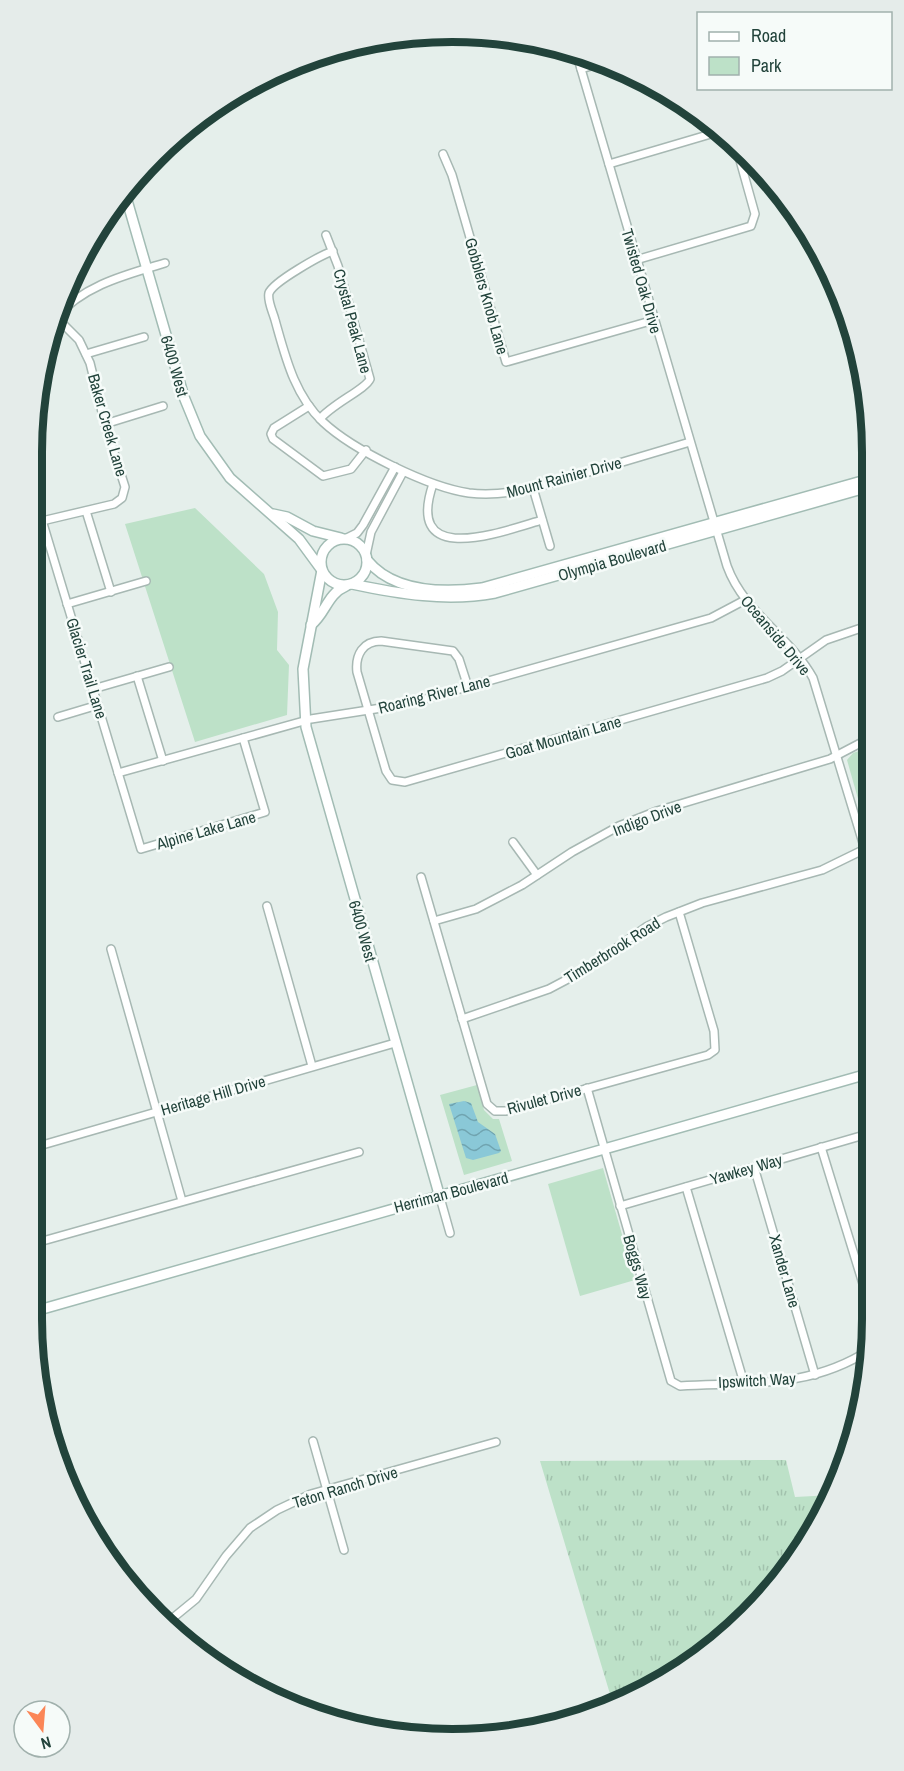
<svg xmlns="http://www.w3.org/2000/svg" width="904" height="1771" viewBox="0 0 904 1771" font-family="'Archivo Narrow',sans-serif">
<style>
.grass{fill:url(#grass-tufts)}
.green{fill:#bde1c8}
.water{fill:url(#water-waves)}
.lines{fill:none;stroke-linecap:round;stroke-linejoin:round}
.stream{stroke:#8ac8d7;stroke-width:2}
.street-casing{stroke:#a7b8b3;stroke-width:10}
.secondary-casing{stroke:#a2bcb4;stroke-width:12}
.street{stroke:#fff;stroke-width:7}
.secondary{stroke:#fff;stroke-width:9}
.labels{text-anchor:middle;stroke-width:5;stroke-linejoin:round;paint-order:stroke}
.street-label{font-size:16px;fill:#22433b;stroke:#f6fbf9}
.rim{fill:none;stroke:#22433b;stroke-width:8}
</style>
<defs>
<pattern id="grass-tufts" width="24" height="20" patternUnits="userSpaceOnUse" patternTransform="scale(1.5)"><rect width="24" height="20" fill="#bde1c8"/><path d="M3 7l-1-3M5 7V3M7 7l1-3M15 17l-1-3M17 17v-4M19 17l1-3" fill="none" stroke="#a2c2ad"/></pattern>
<pattern id="water-waves" width="16" height="10" patternUnits="userSpaceOnUse" patternTransform="scale(1.5)"><rect width="16" height="10" fill="#8ac8d7"/><path d="M0 5q4-4 8 0t8 0" fill="none" stroke="#70a4b0"/></pattern>
</defs>
<rect width="100%" height="100%" fill="#e5efeb"/>
<polygon class="grass" points="786,1460 795,1497 833,1495 829,1505 750,1616 638,1696 613,1704 540,1461"/>
<g class="green">
<polygon points="195,508 264,574 278,612 277,650 289,665 287,715 195,742 125,524"/>
<polygon points="870,747 870,841 847,760 853,753"/>
<polygon points="477,1085 484,1110 493,1119 499,1119 512,1161 464,1175 440,1095"/>
<polygon points="603,1168 635,1280 580,1296 548,1184"/>
</g>
<polygon class="water" points="464,1101 471,1103 478,1122 495,1134 501,1151 499,1153 473,1160 466,1158 449,1104"/>
<g class="lines">
<polyline class="stream" points="76,264 100,236 109,217"/>
<defs>
<g id="street">
<path d="M576 52 727 566C744 613 790 636 813 678L870 866"/>
<polyline points="581,69 604,62"/>
<polyline points="443,154 452,175 506,362 654,320"/>
<polyline points="609,164 721,131"/>
<path d="M333 251C321 255 273 282 269 293 267 301 273 312 275 320 285 355 294 395 323 422 353 450 428 487 469 493 511 498 550 483 589 472 623 462 656 452 690 442"/>
<polyline points="636,260 751,226 755,214 736,146"/>
<path d="M55 318C84 285 125 275 165 263"/>
<polyline points="86,354 144,337"/>
<polyline points="309,406 274,428 271,434 273,439 323,476 351,469 366,450"/>
<path d="M320 419C332 404 366 389 370 379L338 266 326 235"/>
<polyline points="105,424 163,406"/>
<path d="M433 484C404 569 501 532 542 520"/>
<polyline points="32,487 141,849 265,812 243,738"/>
<polyline points="533,488 550,546"/>
<polyline points="86,511 111,592"/>
<polyline points="42,521 114,504 122,498 125,487 105,424 90,363 79,340 56,317"/>
<polyline points="345,539 357,533 363,525 395,467"/>
<polyline points="366,555 371,532 403,472"/>
<polyline points="67,604 146,581"/>
<polyline points="137,676 163,761"/>
<path d="M468 687 459 659 453 651 381 641C363 641 355 655 357 672L386 771 392 780 405 782 767 678 782 671 826 640 870 625"/>
<polyline points="93,689 169,667"/>
<polyline points="58,717 98,705"/>
<polyline points="118,773 311,719 407,704 711,618 745,600"/>
<polyline points="513,842 537,875"/>
<polyline points="421,877 487,1104 495,1111 506,1111 708,1055 715,1050 714,1031 679,912"/>
<polyline points="267,906 312,1066"/>
<polyline points="434,921 476,909 522,885 572,852 619,826 657,811 830,759 870,738"/>
<polyline points="111,949 182,1201"/>
<polyline points="462,1019 549,989 585,970 646,927 666,917 702,903 822,870 865,849"/>
<path d="M587 1088 671 1381 680 1386C750 1382 810 1389 871 1349"/>
<polyline points="821,1147 872,1313"/>
<polyline points="32,1148 395,1043"/>
<polyline points="754,1167 815,1375"/>
<polyline points="686,1187 744,1383"/>
<polyline points="439,1194 450,1233"/>
<polyline points="620,1206 871,1133"/>
<polyline points="32,1244 359,1152"/>
<polyline points="313,1441 344,1550"/>
<polyline points="168,1622 196,1599 226,1556 250,1528 277,1510 311,1494 496,1442"/>
</g>
<g id="secondary">
<polyline points="124,190 184,397 200,436 230,478 299,539 321,569"/>
<polyline points="273,514 287,517 313,531 341,538"/>
<circle cx="344" cy="562" r="23"/>
<path d="M367 560C393 592 443 593 482 588L869 479"/>
<polyline points="322,570 303,669 306,727 439,1194"/>
<path d="M352 584C399 594 447 602 495 593L869 487"/>
<path d="M311 625C326 613 327 594 346 586"/>
<polyline points="32,1312 871,1073"/>
</g>
</defs>
<use href="#street" class="street-casing"/>
<use href="#secondary" class="secondary-casing"/>
<use href="#street" class="street"/>
<use href="#secondary" class="secondary"/>
</g>
<g class="labels">
<g class="street-label">
<text transform="translate(642 281) rotate(74)" y="6">Twisted Oak Drive</text>
<text transform="translate(487 296) rotate(74)" y="6">Gobblers Knob Lane</text>
<text transform="translate(353 321) rotate(75)" y="6">Crystal Peak Lane</text>
<text transform="translate(175 366) rotate(74)" y="6">6400 West</text>
<text transform="translate(108 425) rotate(74)" y="6">Baker Creek Lane</text>
<text transform="translate(564 477) rotate(-15)" y="6">Mount Rainier Drive</text>
<text transform="translate(612 560) rotate(-16)" y="6">Olympia Boulevard</text>
<text transform="translate(776 635) rotate(50)" y="6">Oceanside Drive</text>
<text transform="translate(87 668) rotate(73)" y="6">Glacier Trail Lane</text>
<text transform="translate(434 694) rotate(-14)" y="6">Roaring River Lane</text>
<text transform="translate(563 737) rotate(-16)" y="6">Goat Mountain Lane</text>
<text transform="translate(647 818) rotate(-21)" y="6">Indigo Drive</text>
<text transform="translate(206 830) rotate(-16)" y="6">Alpine Lake Lane</text>
<text transform="translate(363 931) rotate(74)" y="6">6400 West</text>
<text transform="translate(612 950) rotate(-32)" y="6">Timberbrook Road</text>
<text transform="translate(213 1095) rotate(-16)" y="6">Heritage Hill Drive</text>
<text transform="translate(544 1099) rotate(-15)" y="6">Rivulet Drive</text>
<text transform="translate(746 1169) rotate(-16)" y="6">Yawkey Way</text>
<text transform="translate(451 1192) rotate(-15)" y="6">Herriman Boulevard</text>
<text transform="translate(638 1267) rotate(74)" y="6">Boggs Way</text>
<text transform="translate(785 1271) rotate(74)" y="6">Xander Lane</text>
<text transform="translate(757 1380) rotate(-3)" y="6">Ipswitch Way</text>
<text transform="translate(345 1487) rotate(-17)" y="6">Teton Ranch Drive</text>
</g>
</g>
<path d="M0 0H904V1771H0ZM452 42H452A410 410 0 0 1 862 452V1319A410 410 0 0 1 452 1729H452A410 410 0 0 1 42 1319V452A410 410 0 0 1 452 42Z" fill="#e5ecea" fill-rule="evenodd"/>
<path class="rim" d="M452 42H452A410 410 0 0 1 862 452V1319A410 410 0 0 1 452 1729H452A410 410 0 0 1 42 1319V452A410 410 0 0 1 452 42Z"/>
<rect x="697" y="12" width="195" height="78" fill="#f6fbf9" stroke="#a1b1ad" stroke-width="1.5"/>
<rect x="709" y="32" width="30" height="9" fill="#ffffff" stroke="#a1b1ad" stroke-width="1.5"/>
<text x="751" y="42" font-size="18" fill="#22433b">Road</text>
<rect x="709" y="57" width="30" height="18" fill="#bde1c8" stroke="#a1b1ad" stroke-width="1.5"/>
<text x="751" y="72" font-size="18" fill="#22433b">Park</text>
<g transform="translate(42 1729) rotate(164)"><circle r="28" fill="#f6fbf9" stroke="#a1b1ad" stroke-width="1.5"/>
<path d="M0-4.5L10 22L0 15L-10 22Z" fill="#fb8657"/>
<text y="-9" font-size="16" font-weight="bold" text-anchor="middle" fill="#22433b">N</text>
</g>
</svg>
